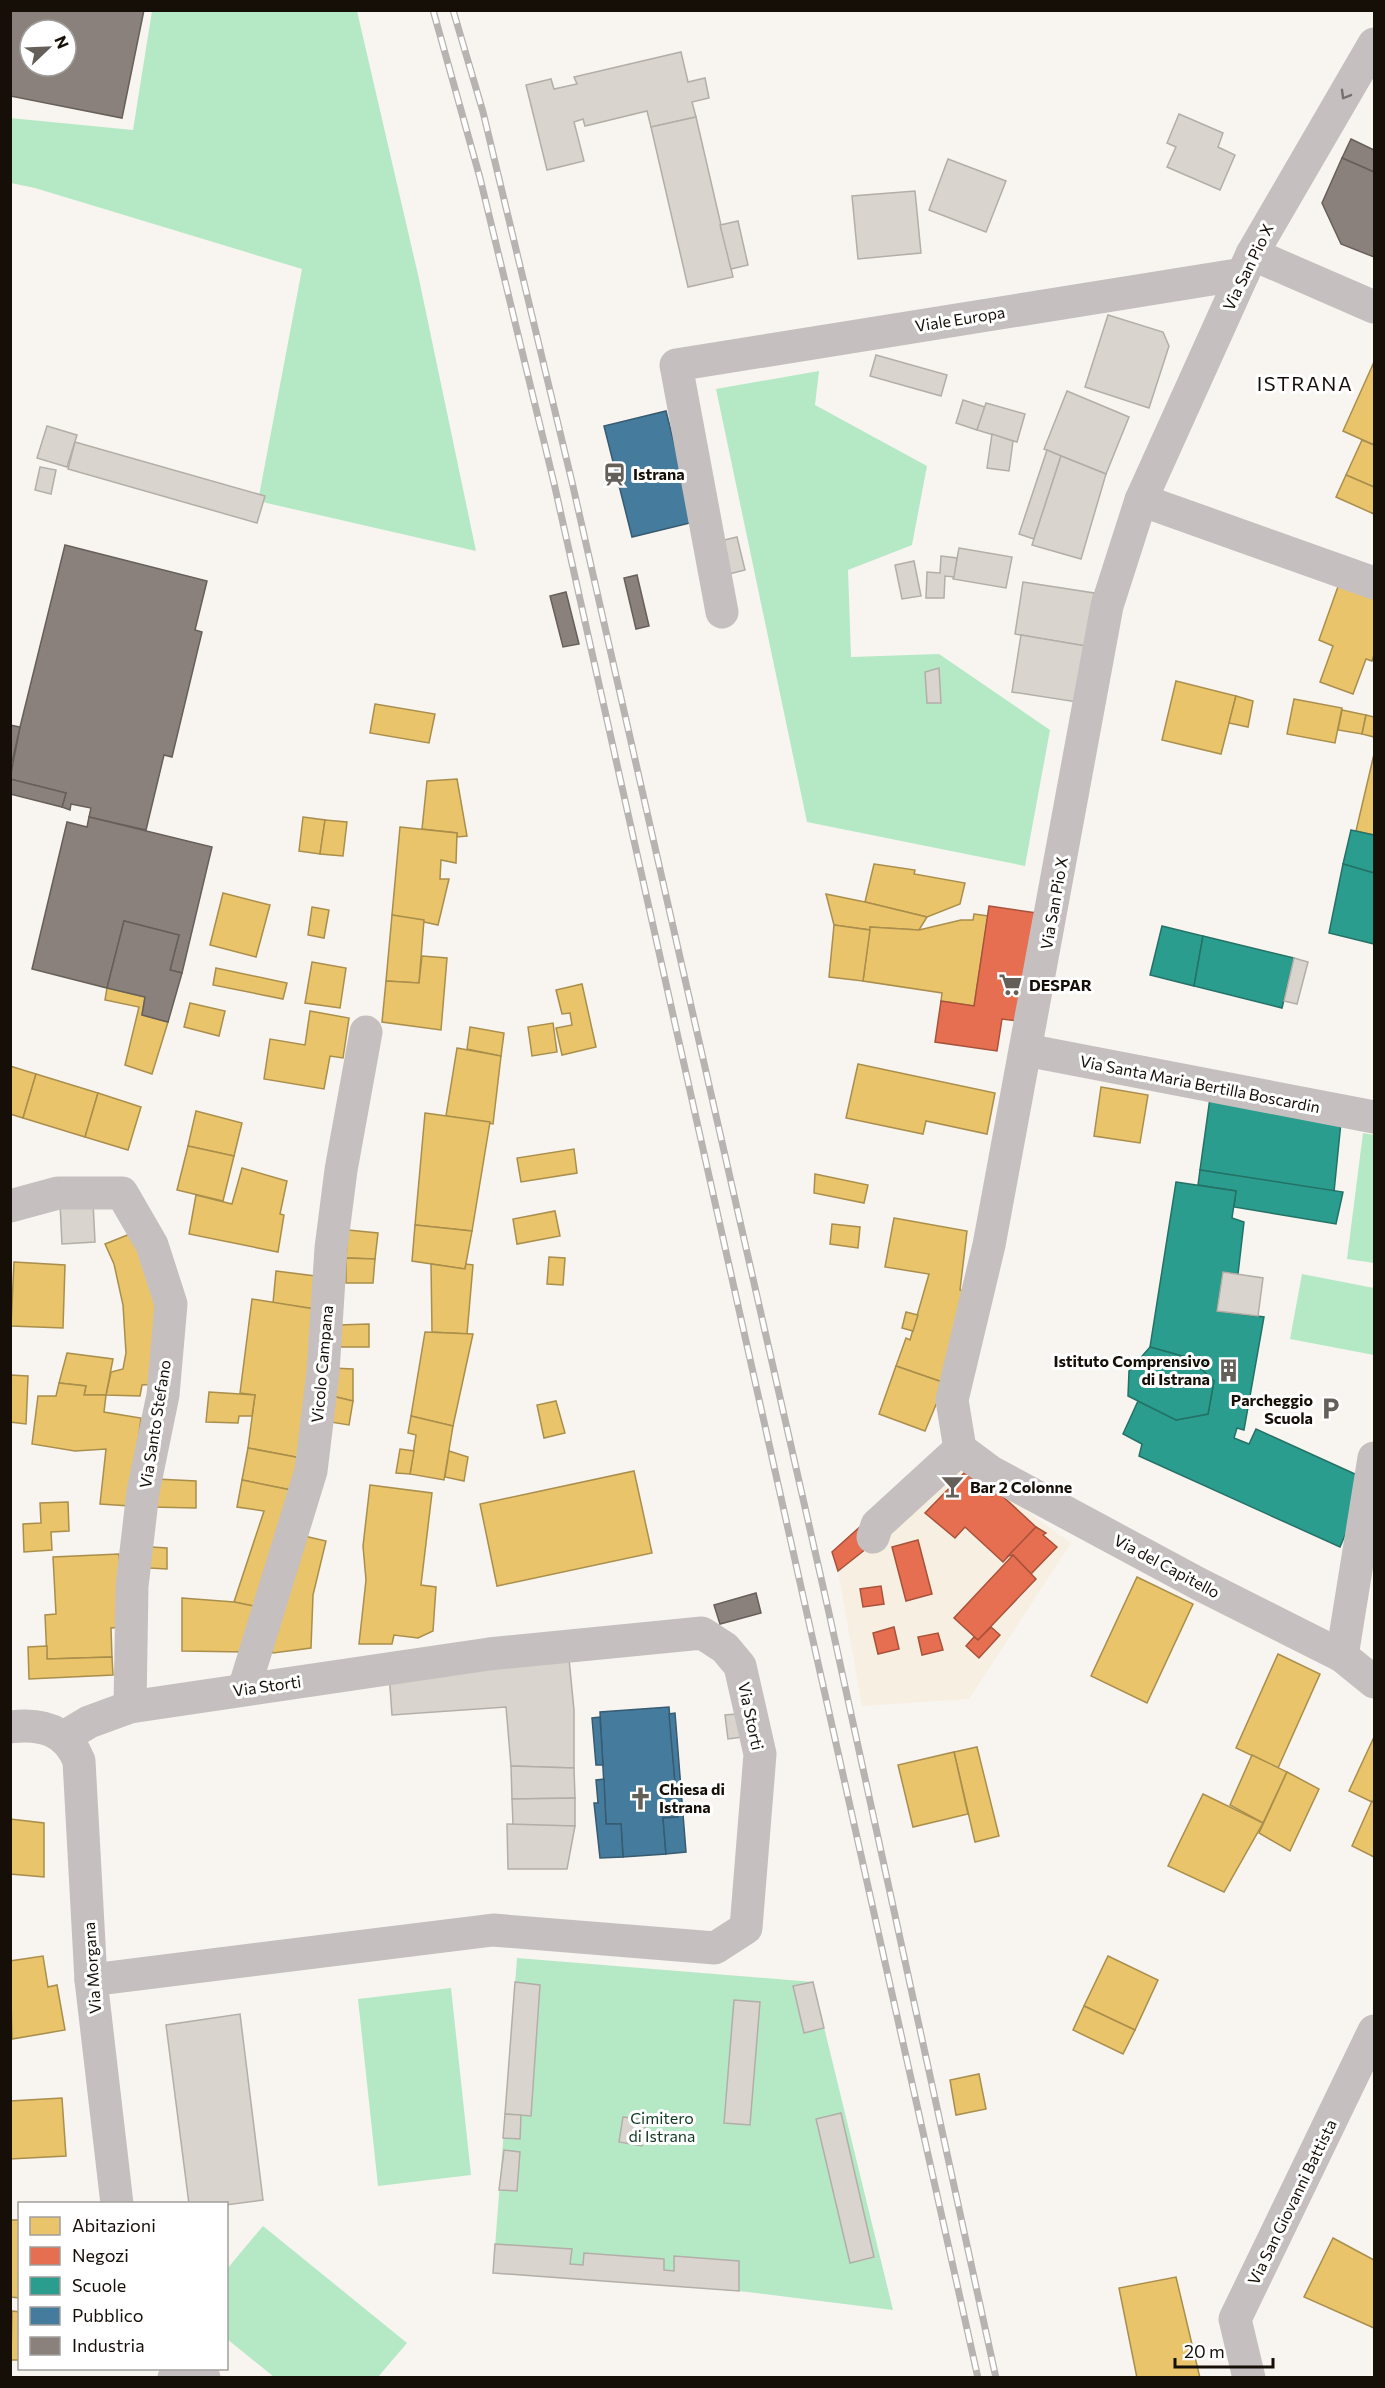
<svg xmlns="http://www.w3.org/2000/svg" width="1385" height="2388" viewBox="0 0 1385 2388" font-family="Commissioner,sans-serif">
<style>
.commercial{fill:#f7efe1}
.green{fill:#b5e9c6}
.homes{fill:#e9c46a;stroke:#a98e4c;stroke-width:1.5}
.shops{fill:#e76f51;stroke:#a8523b;stroke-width:1.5}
.schools{fill:#2a9d8f;stroke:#247266;stroke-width:1.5}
.public{fill:#457b9d;stroke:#375b70;stroke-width:1.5}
.industry{fill:#8a817c;stroke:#675f59;stroke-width:1.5;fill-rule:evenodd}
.building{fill:#d9d4cd;stroke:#b3aea8;stroke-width:1.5}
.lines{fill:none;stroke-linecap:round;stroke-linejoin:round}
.minor{stroke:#c5c0bf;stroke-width:33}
.rail-casing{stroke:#b7b3b0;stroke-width:7}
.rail{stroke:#fff;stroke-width:4.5;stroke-dasharray:14;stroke-linecap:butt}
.oneway{stroke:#76706c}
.labels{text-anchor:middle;stroke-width:6;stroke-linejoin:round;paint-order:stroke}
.street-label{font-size:16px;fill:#150f07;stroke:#fff}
.poi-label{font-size:16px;font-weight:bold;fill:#150f07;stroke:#fff;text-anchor:start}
.park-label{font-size:16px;fill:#0f3821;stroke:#fff}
.quarter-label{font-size:20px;letter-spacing:1.5px;fill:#150f07;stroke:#fff}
</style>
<rect width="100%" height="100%" fill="#f8f4ef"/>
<polygon class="commercial" points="963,1465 1071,1543 969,1699 862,1706 838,1571 876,1541"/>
<g class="green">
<polygon points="152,11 357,11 419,279 476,551 258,501 302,269 35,188 11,183 10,118 133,130"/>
<polygon points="819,371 815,405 927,466 912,545 848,570 851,657 939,654 1050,730 1025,866 807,822 716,389"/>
<polygon points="1363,1133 1374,1135 1374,1263 1347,1259"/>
<polygon points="1302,1274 1374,1288 1374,1355 1290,1339"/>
<polygon points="517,1958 813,1982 893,2310 739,2291 493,2273"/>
<polygon points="451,1988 471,2175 378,2186 358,1999"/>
<polygon points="263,2226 407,2343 378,2377 274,2377 227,2339 227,2269"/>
</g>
<g class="homes">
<polygon points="1374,362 1374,445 1343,431"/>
<polygon points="1362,440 1374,445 1374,487 1346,475"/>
<polygon points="1346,475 1374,487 1374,514 1336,497"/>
<polygon points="1340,581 1374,593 1374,655 1372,661 1366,659 1353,694 1320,682 1333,646 1319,640"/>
<polygon points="1176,681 1236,696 1221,754 1162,740"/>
<polygon points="1236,696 1253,701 1248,727 1229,723"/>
<polygon points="1294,699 1342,708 1335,743 1287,734"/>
<polygon points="375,704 435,714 429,743 370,733"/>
<polygon points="1342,710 1366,715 1362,734 1338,730"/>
<polygon points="1366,715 1374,717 1374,737 1362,734"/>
<polygon points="1374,754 1374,835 1356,831"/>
<polygon points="457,779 467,836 457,837 457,833 422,829 427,781"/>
<polygon points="303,817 325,820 320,854 299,851"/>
<polygon points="325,820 347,822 343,856 320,854"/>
<polygon points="400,827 457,833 456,863 441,860 440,879 449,879 438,925 392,915"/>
<polygon points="874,864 915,870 914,874 965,883 960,904 927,917 865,902"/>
<polygon points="223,893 270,905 256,957 210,945"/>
<polygon points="826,894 865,902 927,917 919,930 870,927 870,930 834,925"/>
<polygon points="312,907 329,910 324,938 308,935"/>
<polygon points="974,914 988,916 974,1006 941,1001 942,993 863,981 870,927 919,930 961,920 973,920"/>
<polygon points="392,915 424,920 419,983 386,981"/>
<polygon points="834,925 870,930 863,981 829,977"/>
<polygon points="422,956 447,958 441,1030 382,1022 386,981 419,983"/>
<polygon points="312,962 346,968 340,1008 305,1003"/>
<polygon points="216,968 287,983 283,999 213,985"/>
<polygon points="582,984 596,1047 562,1055 556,1028 572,1025 570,1013 562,1014 556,990"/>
<polygon points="107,988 145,997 142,1015 168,1022 152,1074 125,1065 139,1007 105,1000"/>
<polygon points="190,1003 225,1011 219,1036 184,1027"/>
<polygon points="310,1011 349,1018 343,1058 330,1056 324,1089 264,1079 270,1039 305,1045"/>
<polygon points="553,1023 557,1052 532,1056 528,1027"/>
<polygon points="470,1027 504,1033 501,1056 467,1049"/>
<polygon points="457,1048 501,1056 493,1124 446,1116"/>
<polygon points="858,1064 995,1093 987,1134 926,1121 923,1134 846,1118"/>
<polygon points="10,1066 36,1074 23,1118 10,1114"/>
<polygon points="36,1074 98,1093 85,1137 23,1118"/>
<polygon points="1101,1087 1148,1095 1140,1143 1094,1136"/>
<polygon points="98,1093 141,1107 128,1150 85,1137"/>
<polygon points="196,1111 242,1123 234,1156 188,1146"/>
<polygon points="425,1113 490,1122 472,1231 415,1225"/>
<polygon points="188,1146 234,1156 223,1201 177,1190"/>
<polygon points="574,1149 577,1173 521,1182 517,1158"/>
<polygon points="242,1168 287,1181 280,1214 284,1215 278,1252 189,1234 196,1195 232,1204"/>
<polygon points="815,1174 868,1185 864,1203 814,1193"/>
<polygon points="555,1211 560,1236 517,1244 513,1219"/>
<polygon points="894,1218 967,1231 960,1290 970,1293 945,1383 896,1366 906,1338 910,1340 929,1274 885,1267"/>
<polygon points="832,1224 860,1227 858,1248 830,1244"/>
<polygon points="415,1225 472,1231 465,1269 412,1261"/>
<polygon points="348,1230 378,1233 375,1259 346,1258"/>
<polygon points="130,1234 155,1286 156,1384 142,1385 140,1396 106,1395 111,1372 123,1369 126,1353 123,1305 114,1264 105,1244"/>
<polygon points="549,1257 565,1258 563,1285 547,1284"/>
<polygon points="346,1258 375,1259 373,1283 346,1283"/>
<polygon points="14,1262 65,1265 63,1328 11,1326"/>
<polygon points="431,1264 465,1269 466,1264 473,1265 467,1334 432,1332"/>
<polygon points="276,1271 323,1277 321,1310 273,1303"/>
<polygon points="252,1299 321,1310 301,1458 248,1448 255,1395 240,1393"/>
<polygon points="906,1312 918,1315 913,1331 902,1328"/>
<polygon points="369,1324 369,1347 339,1347 338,1325"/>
<polygon points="425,1332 473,1334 453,1426 411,1416"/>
<polygon points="67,1353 113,1359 106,1395 84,1395 86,1386 59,1383"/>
<polygon points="896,1366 945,1383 925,1431 879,1414"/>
<polygon points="332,1368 353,1369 353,1401 328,1395"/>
<polygon points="10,1375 28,1376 26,1424 10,1422"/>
<polygon points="59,1383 86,1386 84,1395 106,1395 104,1412 141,1418 130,1506 100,1504 106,1449 75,1451 32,1444 38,1396 56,1396"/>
<polygon points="209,1392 255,1395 252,1416 239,1416 238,1423 206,1422"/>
<polygon points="328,1395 353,1401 349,1425 324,1421"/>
<polygon points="556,1401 565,1433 544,1438 537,1405"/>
<polygon points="411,1416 453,1426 444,1480 410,1474 416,1435 408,1433"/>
<polygon points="248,1448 301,1458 296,1491 242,1480"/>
<polygon points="400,1449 414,1451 410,1474 396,1473"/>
<polygon points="449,1451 468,1457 464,1481 445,1477"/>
<polygon points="634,1471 652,1553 497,1586 480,1504"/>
<polygon points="156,1479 196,1481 196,1508 151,1507"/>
<polygon points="242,1480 296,1491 258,1607 234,1602 264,1511 237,1507"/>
<polygon points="370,1485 432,1493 421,1585 436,1587 433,1631 418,1638 394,1635 392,1644 359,1644 366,1580 363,1546"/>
<polygon points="68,1502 69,1531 51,1532 52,1550 24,1552 23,1524 41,1523 40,1503"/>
<polygon points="300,1535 326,1541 313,1595 311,1648 273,1653 267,1643"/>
<polygon points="151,1547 167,1548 167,1569 150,1568"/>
<polygon points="119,1554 123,1627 111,1628 112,1657 47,1659 45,1615 56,1614 53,1557"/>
<polygon points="1137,1577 1193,1604 1147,1703 1091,1676"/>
<polygon points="182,1598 234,1602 258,1607 245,1652 182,1651"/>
<polygon points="47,1646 47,1659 112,1657 113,1675 29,1679 28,1647"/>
<polygon points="1278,1654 1320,1674 1278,1768 1236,1748"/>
<polygon points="1374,1737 1374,1803 1349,1791"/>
<polygon points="977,1747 999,1836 975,1842 954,1752"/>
<polygon points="954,1752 968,1814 913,1827 898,1765"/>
<polygon points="1252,1755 1287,1772 1263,1823 1230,1805"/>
<polygon points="1287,1772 1319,1789 1290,1851 1259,1833"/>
<polygon points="1203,1794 1263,1823 1224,1892 1168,1866"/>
<polygon points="1372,1801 1374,1803 1374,1857 1352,1846"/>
<polygon points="10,1819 44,1823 44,1877 10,1874"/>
<polygon points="43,1956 48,1987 57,1985 65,2030 12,2039 10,1961"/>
<polygon points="1108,1956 1158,1980 1135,2030 1084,2006"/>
<polygon points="1084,2006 1135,2030 1123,2054 1073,2030"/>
<polygon points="979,2074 986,2109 956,2115 950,2080"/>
<polygon points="62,2098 66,2156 10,2159 10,2101"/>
<polygon points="10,2220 20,2220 20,2298 10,2297"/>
<polygon points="1333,2238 1374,2260 1374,2328 1304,2297"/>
<polygon points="1176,2277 1200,2378 1137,2378 1119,2288"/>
<polygon points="12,2311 20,2312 20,2360 11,2360"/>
</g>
<g class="shops">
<polygon points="989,906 1043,914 1025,1022 1002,1019 997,1051 935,1042 941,1001 974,1006"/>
<polygon points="965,1472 992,1496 997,1491 1036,1527 1003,1562 965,1527 955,1538 925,1513"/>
<polygon points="862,1525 876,1541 838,1571 832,1552"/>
<polygon points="1036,1527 1046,1533 1043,1535 1057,1547 1031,1574 1013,1555 1008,1556"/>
<polygon points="918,1540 932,1594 906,1601 892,1547"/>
<polygon points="1013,1555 1036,1579 978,1640 954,1618"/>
<polygon points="881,1586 884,1604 863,1607 860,1589"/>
<polygon points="894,1627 899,1649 878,1654 873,1633"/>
<polygon points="991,1627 1000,1635 979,1658 966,1646 974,1637 978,1640"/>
<polygon points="938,1633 943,1650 922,1655 918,1637"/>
</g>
<g class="schools">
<polygon points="1351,830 1374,835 1374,873 1343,864"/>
<polygon points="1343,864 1374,873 1374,944 1329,933"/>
<polygon points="1162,926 1203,936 1194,986 1150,975"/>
<polygon points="1203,936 1294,958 1282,1008 1194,986"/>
<polygon points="1210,1098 1341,1122 1334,1192 1200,1170"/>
<polygon points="1200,1170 1343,1192 1336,1224 1234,1207 1236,1191 1198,1185"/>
<polygon points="1176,1182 1236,1191 1232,1218 1244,1222 1238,1274 1223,1272 1217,1311 1264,1317 1244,1430 1237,1428 1234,1438 1249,1444 1256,1429 1368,1480 1340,1547 1139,1456 1142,1444 1123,1434 1138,1401 1176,1420 1208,1414 1214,1381 1189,1358 1150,1347"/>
<polygon points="1150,1347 1189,1358 1214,1381 1208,1414 1176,1420 1128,1396 1129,1371"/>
</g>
<g class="public">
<polygon points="666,411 694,522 632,537 604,426"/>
<polygon points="669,1707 678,1817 663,1818 666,1854 623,1857 621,1824 606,1824 600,1712"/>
<polygon points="675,1713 686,1852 666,1854 663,1818 678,1817 669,1714"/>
<polygon points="600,1717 603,1765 596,1765 592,1718"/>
<polygon points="604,1779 606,1824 621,1824 623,1857 600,1858 594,1803 598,1803 596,1780"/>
</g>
<g class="industry">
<path d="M10 10H144L122 118 10 96ZM30 30H66V66H30Z"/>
<polygon points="1351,139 1374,150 1374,172 1342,158"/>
<polygon points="1342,158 1374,172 1374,257 1341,244 1322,203"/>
<polygon points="65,545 207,581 195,630 202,632 172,757 164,755 146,830 89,817 91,808 71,804 70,810 62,807 66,793 10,779 20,727"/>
<polygon points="637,575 649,626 636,629 624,578"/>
<polygon points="566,592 579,644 563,647 550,596"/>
<polygon points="10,725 20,727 10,771"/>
<polygon points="10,779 66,793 62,807 10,794"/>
<polygon points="89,817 212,847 182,973 170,970 179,935 124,921 107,988 32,969 67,822 87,827"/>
<polygon points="124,921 179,935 170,970 182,973 168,1022 142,1015 145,997 107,988"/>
<polygon points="756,1593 761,1613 720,1624 714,1605"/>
</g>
<g class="building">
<polygon points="681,52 688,82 705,78 709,98 692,102 696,117 651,127 647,111 585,126 583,119 574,122 584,161 547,170 526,85 551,79 554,89 577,84 574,77"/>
<polygon points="1179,114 1223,133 1218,147 1235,155 1220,190 1167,167 1176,147 1167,143"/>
<polygon points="696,117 733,277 688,287 651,127"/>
<polygon points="948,159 1006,181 986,232 929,210"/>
<polygon points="915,191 921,253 858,259 852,196"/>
<polygon points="738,221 748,265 731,269 720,225"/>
<polygon points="1108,315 1163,332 1169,346 1149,408 1085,387"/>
<polygon points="876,355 947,375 941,396 870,376"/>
<polygon points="1067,391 1129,417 1106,474 1044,449"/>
<polygon points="963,400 985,407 977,430 956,423"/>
<polygon points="986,403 1025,414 1017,442 977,430"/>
<polygon points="47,426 77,435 67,467 37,458"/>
<polygon points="992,434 1013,441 1009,471 987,468"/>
<polygon points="75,442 265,496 257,523 68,469"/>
<polygon points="1047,450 1061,456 1034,539 1019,534"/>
<polygon points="1061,456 1106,474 1081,559 1032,545"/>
<polygon points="40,467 56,470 51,494 35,490"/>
<polygon points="737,537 745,570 725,575 716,542"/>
<polygon points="959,548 1012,557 1006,588 953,579"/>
<polygon points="941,556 957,558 954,577 945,576 944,598 926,598 927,572 940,573"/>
<polygon points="914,561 921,596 902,599 895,565"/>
<polygon points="1023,582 1094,593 1086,646 1015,634"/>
<polygon points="1021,635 1086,646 1077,702 1012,692"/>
<polygon points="939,668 941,703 927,703 925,672"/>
<polygon points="1294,958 1308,962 1297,1004 1284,1001"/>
<polygon points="93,1202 95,1242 62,1244 60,1203"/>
<polygon points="1223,1272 1263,1278 1258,1316 1217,1311"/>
<polygon points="568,1649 574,1710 574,1768 511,1766 506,1707 392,1715 389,1673"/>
<polygon points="748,1713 750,1736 728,1739 725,1715"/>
<polygon points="511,1766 574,1768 575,1798 512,1799"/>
<polygon points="575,1798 575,1826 513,1825 512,1799"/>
<polygon points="507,1824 575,1826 567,1869 508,1869"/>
<polygon points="515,1982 540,1985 531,2116 505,2114"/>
<polygon points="813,1982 824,2028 804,2033 793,1986"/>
<polygon points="734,2000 760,2002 750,2125 724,2123"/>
<polygon points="240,2014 263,2200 226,2205 226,2204 189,2204 166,2025"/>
<polygon points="841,2113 874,2257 850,2263 816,2119"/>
<polygon points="505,2114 521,2115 520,2139 503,2138"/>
<polygon points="623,2117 646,2120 642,2146 619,2142"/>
<polygon points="504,2150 520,2152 517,2191 499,2190"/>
<polygon points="495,2244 572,2249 570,2264 583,2265 584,2253 664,2259 664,2270 674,2271 674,2256 739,2261 739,2291 493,2273"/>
</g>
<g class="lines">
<g class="minor">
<polyline points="1252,254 1374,307"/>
<polyline points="1141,500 1374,583"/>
<polyline points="722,612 676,365 1243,274"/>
<polyline points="1026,1050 1374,1117"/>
<polyline points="10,1206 58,1193 122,1193 152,1245 171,1304 163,1395 143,1492 132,1586 130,1707"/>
<polyline points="960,1449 952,1400 989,1245 1107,606 1141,500 1252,254 1374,44"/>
<polyline points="960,1449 991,1472 1199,1584 1342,1656 1374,1682"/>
<polyline points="873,1537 877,1525 960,1449"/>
<polyline points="1342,1656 1374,1458"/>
<polyline points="244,1689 311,1471 323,1372 331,1248 341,1170 366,1032"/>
<path d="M10 1727C42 1723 67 1730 79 1761L91 1980 117 2204"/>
<polyline points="64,1737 89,1722 130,1707 489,1654 702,1633 725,1648 740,1666 760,1754 746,1928 715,1948 493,1930 91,1980"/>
<polyline points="174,2378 189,2375 204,2378"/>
<polyline points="1249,2378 1235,2319 1374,2031"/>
</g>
<defs>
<g id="rail">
<polyline points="433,10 480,178 554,483 978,2378"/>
<polyline points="453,10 483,112 572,482 829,1613 996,2378"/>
</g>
</defs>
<use href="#rail" class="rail-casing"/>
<use href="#rail" class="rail"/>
</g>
<defs><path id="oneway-chevron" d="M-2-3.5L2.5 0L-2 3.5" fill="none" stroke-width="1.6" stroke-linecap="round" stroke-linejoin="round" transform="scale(1.5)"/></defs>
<use class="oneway" href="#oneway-chevron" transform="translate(1345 95) rotate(120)"/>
<defs>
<symbol id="station-bare" viewBox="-9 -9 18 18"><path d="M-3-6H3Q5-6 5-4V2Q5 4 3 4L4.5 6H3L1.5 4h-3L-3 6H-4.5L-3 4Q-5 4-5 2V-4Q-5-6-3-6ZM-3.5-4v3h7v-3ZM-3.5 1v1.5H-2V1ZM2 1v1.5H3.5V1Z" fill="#645f58" stroke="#fff" stroke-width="2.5" paint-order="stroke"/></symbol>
<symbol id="supermarket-bare" viewBox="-9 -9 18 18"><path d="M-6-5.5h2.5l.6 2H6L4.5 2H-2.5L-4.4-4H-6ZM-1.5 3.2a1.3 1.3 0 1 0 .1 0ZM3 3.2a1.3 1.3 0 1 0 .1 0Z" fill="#645f58" stroke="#fff" stroke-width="2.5" paint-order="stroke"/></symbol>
<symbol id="building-bare" viewBox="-9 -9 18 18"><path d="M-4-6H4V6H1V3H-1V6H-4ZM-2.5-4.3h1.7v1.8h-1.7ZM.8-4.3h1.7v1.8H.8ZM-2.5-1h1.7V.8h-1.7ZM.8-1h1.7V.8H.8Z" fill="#645f58" stroke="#fff" stroke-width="2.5" paint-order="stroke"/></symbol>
<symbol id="parking-bare" viewBox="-9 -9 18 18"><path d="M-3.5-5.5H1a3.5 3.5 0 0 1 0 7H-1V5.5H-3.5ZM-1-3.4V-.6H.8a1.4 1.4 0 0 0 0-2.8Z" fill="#645f58" stroke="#fff" stroke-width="2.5" paint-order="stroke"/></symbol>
<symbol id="bar-bare" viewBox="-9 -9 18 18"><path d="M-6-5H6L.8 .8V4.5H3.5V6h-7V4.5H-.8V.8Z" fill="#645f58" stroke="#fff" stroke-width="2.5" paint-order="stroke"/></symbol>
<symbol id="church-bare" viewBox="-9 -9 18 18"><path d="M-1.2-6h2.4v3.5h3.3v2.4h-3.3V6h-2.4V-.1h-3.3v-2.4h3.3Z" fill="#645f58" stroke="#fff" stroke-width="2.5" paint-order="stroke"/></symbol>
</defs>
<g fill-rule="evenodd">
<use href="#station-bare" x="598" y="458" width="33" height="33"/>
<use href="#supermarket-bare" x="994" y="968" width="33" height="33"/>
<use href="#building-bare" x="1212" y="1354" width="33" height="33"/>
<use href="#parking-bare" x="1314" y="1392" width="33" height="33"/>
<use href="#bar-bare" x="936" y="1470" width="33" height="33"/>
<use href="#church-bare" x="624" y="1782" width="33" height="33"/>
</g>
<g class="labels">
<g class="street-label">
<text transform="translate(1248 267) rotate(-64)" y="6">Via San Pio X</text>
<text transform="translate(960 319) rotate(-9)" y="6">Viale Europa</text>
<text transform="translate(1054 903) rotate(-80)" y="6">Via San Pio X</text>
<text transform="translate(1200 1084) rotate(11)" y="6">Via Santa Maria Bertilla Boscardin</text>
<text transform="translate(322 1364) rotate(-85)" y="6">Vicolo Campana</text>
<text transform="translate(155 1424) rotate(-81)" y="6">Via Santo Stefano</text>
<text transform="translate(1167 1566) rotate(28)" y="6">Via del Capitello</text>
<text transform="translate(267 1686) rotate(-8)" y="6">Via Storti</text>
<text transform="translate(751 1716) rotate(78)" y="6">Via Storti</text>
<text transform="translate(92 1968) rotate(-94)" y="6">Via Morgana</text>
<text transform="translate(1292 2202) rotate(-64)" y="6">Via San Giovanni Battista</text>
</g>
<g class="poi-label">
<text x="633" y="480">Istrana</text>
<text x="1029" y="991">DESPAR</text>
<text x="1210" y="1367" text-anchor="end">Istituto Comprensivo<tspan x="1210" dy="18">di Istrana</tspan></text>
<text x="1313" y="1406" text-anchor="end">Parcheggio<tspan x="1313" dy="18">Scuola</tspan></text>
<text x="970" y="1493">Bar 2 Colonne</text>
<text x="659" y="1795">Chiesa di<tspan x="659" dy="18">Istrana</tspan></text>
</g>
<g class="park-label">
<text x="662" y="2124">Cimitero<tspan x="662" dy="18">di Istrana</tspan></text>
</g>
<g class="quarter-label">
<text x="1305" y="391">ISTRANA</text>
</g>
</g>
<rect width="1385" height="2388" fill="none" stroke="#150f07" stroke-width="24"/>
<rect x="18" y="2202" width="210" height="168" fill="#ffffff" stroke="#a19f9c" stroke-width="1.5"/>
<rect x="30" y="2217" width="30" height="18" fill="#e9c46a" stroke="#a19f9c" stroke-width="1.5"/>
<text x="72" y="2232" font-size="18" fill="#150f07">Abitazioni</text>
<rect x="30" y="2247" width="30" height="18" fill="#e76f51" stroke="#a19f9c" stroke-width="1.5"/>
<text x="72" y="2262" font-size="18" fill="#150f07">Negozi</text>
<rect x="30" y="2277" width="30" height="18" fill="#2a9d8f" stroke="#a19f9c" stroke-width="1.5"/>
<text x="72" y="2292" font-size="18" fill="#150f07">Scuole</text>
<rect x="30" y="2307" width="30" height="18" fill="#457b9d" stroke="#a19f9c" stroke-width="1.5"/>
<text x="72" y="2322" font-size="18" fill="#150f07">Pubblico</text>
<rect x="30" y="2337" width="30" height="18" fill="#8a817c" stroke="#a19f9c" stroke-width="1.5"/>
<text x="72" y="2352" font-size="18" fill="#150f07">Industria</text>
<g transform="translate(48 48) rotate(67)"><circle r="28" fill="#ffffff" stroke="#a19f9c" stroke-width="1.5"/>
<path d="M0-4.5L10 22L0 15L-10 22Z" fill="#645f58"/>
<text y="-9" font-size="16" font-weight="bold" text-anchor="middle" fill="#150f07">N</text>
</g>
<path d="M1175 2358v9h98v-9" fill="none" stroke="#150f07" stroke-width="3"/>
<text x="1184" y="2358" font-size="18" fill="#150f07" stroke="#ffffff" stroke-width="4.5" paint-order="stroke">20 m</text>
</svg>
